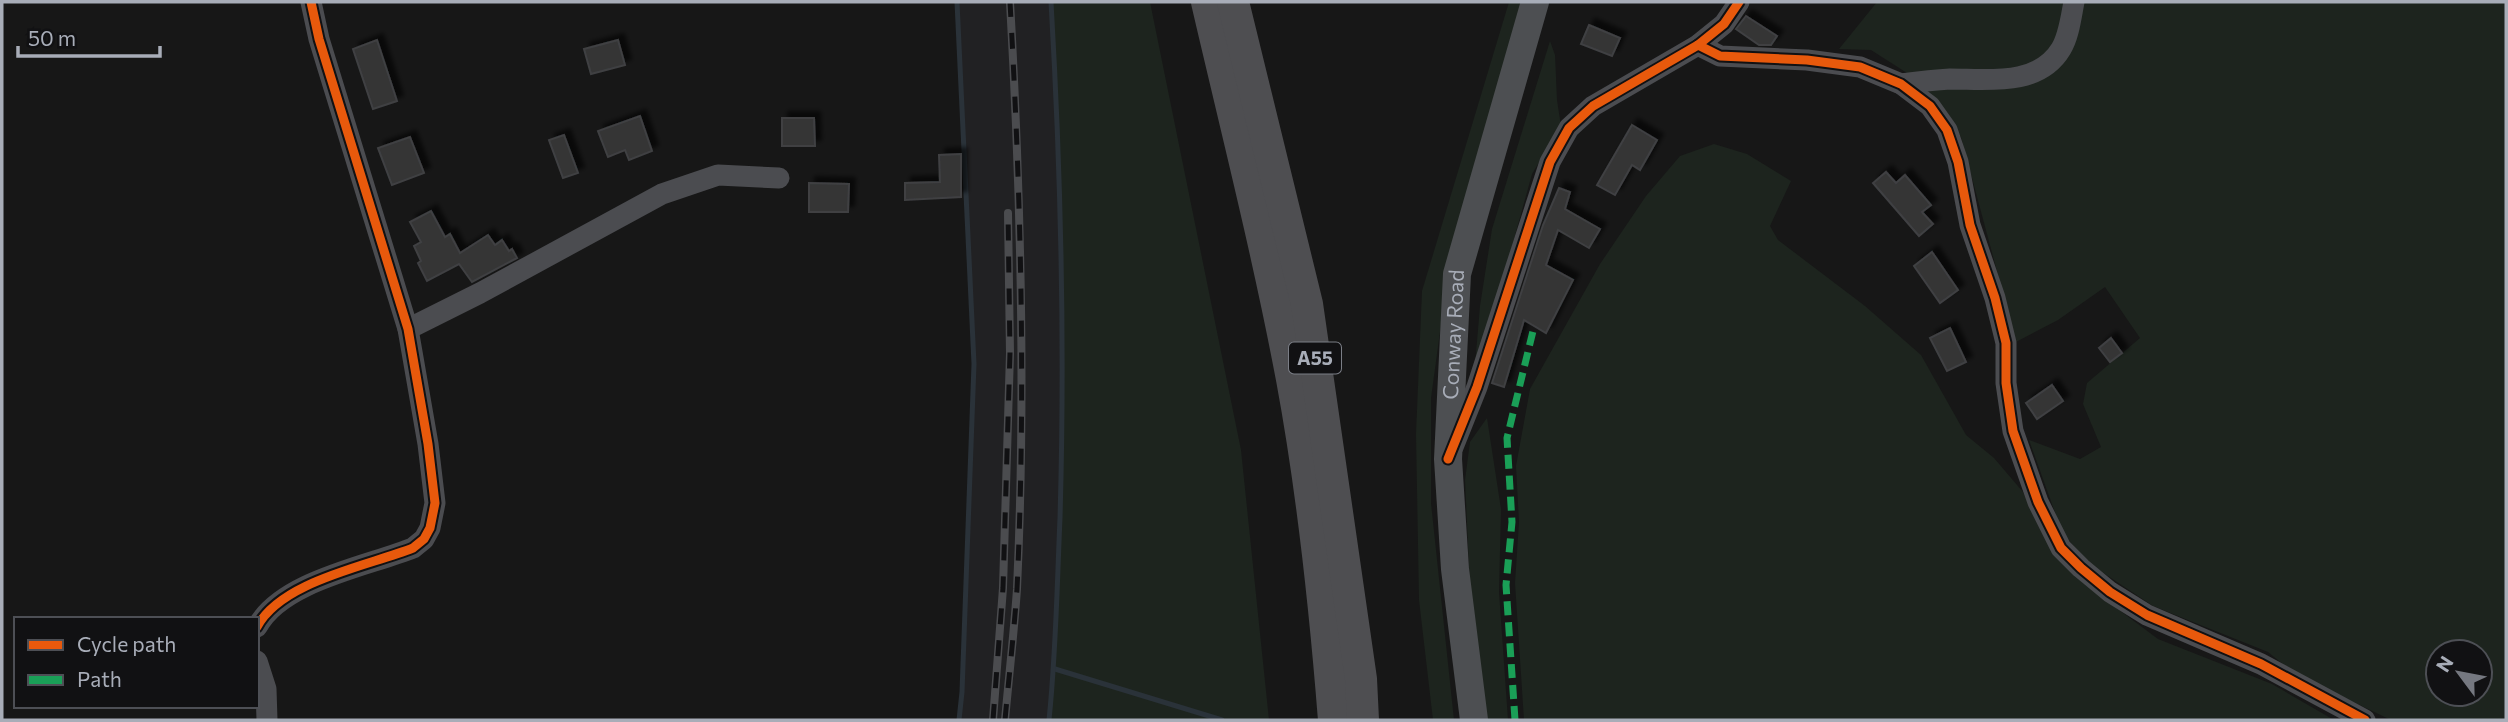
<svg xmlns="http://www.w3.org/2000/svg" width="2508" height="722" viewBox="0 0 2508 722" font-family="Commissioner,sans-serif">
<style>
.built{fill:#212123}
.green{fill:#1d241e;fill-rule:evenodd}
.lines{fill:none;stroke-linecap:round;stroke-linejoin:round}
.stream{stroke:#2a3239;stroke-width:5}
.building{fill:#353536;stroke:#3f4043;stroke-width:2;filter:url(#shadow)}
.minor{stroke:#4b4c50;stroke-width:21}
.major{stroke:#4d4f52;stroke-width:28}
.highway{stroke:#4e4e51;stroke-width:32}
.rail-casing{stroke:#4b4c4f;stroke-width:8}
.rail{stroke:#111113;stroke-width:5;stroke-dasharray:16;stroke-linecap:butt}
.quiet{stroke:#1a9f57;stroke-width:7;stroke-dasharray:14 7;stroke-linecap:butt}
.cycleway-casing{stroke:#111113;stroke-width:13}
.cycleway{stroke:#e8590c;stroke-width:9}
.labels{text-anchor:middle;stroke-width:7;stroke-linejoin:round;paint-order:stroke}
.shield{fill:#111113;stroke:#7b7e86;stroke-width:2}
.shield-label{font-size:19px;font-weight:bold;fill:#a8adb8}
.street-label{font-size:21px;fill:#a8adb8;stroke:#111113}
</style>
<defs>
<filter id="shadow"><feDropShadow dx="6" dy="-6" stdDeviation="2" flood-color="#0009"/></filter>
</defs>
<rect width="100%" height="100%" fill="#171717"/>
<polygon class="built" points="957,2 1051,2 1058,125 1063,416 1055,669 1049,720 959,720 962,692 974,364"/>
<g class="green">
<path d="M1051 2H1150L1241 450 1269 720H1049C1056 653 1057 586 1060 518 1065 346 1061 174 1051 2Z"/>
<polygon points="1509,2 1524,2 1448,273 1431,398 1431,503 1454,720 1433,720 1419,600 1416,434 1422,291"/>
<path d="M1877 2H2506V720H2391L2295 674 2268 652 2153 606 2087 562 2062 532 2029 440 2080 459 2101 447 2083 404 2087 383 2140 338 2105 287 2058 320 2016 342 1961 137 1940 107 1907 73 1871 50 1839 49ZM2438 652H2480V694H2438Z"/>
<polygon points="1550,41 1555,55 1557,100 1561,126 1532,174 1491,322 1475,365 1480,306 1492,229"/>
<polygon points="1714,144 1747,154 1791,181 1770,226 1778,240 1865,306 1921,355 1966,435 1994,458 2023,492 2050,547 2083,583 2158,639 2272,684 2334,720 1524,720 1515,583 1519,522 1516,466 1530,389 1600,264 1646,196 1680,156"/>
<polygon points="1487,418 1501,509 1499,592 1508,720 1484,720 1470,589 1465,480 1470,442"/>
</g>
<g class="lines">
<g class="stream">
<polyline points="957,2 974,364 962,692 959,720"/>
<polyline points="1055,669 1222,720"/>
<path d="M1049 720C1056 653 1057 586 1060 518 1065 346 1061 174 1051 2"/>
</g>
</g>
<g class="building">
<polygon points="1746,16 1777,36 1771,45 1759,45 1736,29"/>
<polygon points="1589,25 1620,38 1612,56 1581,44"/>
<polygon points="377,40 397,101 373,109 353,49"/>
<polygon points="618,40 625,65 591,74 584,49"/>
<polygon points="640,116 652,151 629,160 625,150 608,157 598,131"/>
<polygon points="782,118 814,118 815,146 782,146"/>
<polygon points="1632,125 1657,140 1640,170 1632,165 1615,195 1597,185"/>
<polygon points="564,135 578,173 563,178 549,140"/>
<polygon points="410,137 424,173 392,185 378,148"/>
<polygon points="961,154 961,197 905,200 905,183 940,182 939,155"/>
<polygon points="1886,172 1896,183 1905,175 1931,205 1922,212 1933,224 1919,236 1873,183"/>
<polygon points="809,183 849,184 848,212 809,212"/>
<polygon points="1559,188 1570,192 1565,209 1600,229 1589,248 1558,230 1546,265 1573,280 1546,333 1524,320 1504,387 1492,383 1543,225"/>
<polygon points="431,211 445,237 450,234 460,253 488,235 495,245 502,240 509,251 512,249 517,258 472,282 459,264 427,281 418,263 421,261 414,246 421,242 410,222"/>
<polygon points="1932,252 1958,290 1940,303 1914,266"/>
<polygon points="1950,328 1966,362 1947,371 1930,338"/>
<polygon points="2111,338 2122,353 2110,362 2099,348"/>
<polygon points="2052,385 2063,401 2037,419 2026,403"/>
</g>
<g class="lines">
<g class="minor">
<polyline points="1698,45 1720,56 1807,60 1860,67 1901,84 1930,106 1947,130 1958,162 1970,225 1995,298 2006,343 2006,383 2013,431 2038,502 2061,548 2081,568 2110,592 2147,615 2261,664 2365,720"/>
<path d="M1901 84C1917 82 1934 80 1950 79 1987 79 2038 87 2061 49 2069 36 2071 17 2074 2"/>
<polyline points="408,329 480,293 662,194 718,175 779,178"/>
<polyline points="1453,447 1477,387 1550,162 1569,128 1593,106 1698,45 1724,24 1739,2"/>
<path d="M257 627C281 581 368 566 413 548L424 539 430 528 435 503 428 444 408 329 319 39 311 2"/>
<polyline points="257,661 266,689 267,720"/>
</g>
<path class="major" id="s1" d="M1474 720 1455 569 1448 459 1457 274 1535 2"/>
<g class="highway">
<path d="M1207 2C1236 127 1268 252 1292 379 1313 492 1325 606 1334 720"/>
<polyline points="1233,2 1307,304 1361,679 1363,720"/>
</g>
<defs>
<g id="rail">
<polyline points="993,720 1003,588 1010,353 1008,213"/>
<path d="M1005 720C1009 676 1014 632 1017 589 1026 393 1021 197 1010 2"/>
</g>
</defs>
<use href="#rail" class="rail-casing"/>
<use href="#rail" class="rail"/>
<polyline class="quiet" points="1515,720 1506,585 1512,522 1507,438 1533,331"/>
<defs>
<g id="cycleway">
<polyline points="1698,45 1720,56 1807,60 1860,67 1901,84 1930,106 1947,130 1958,162 1970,225 1995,298 2006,343 2006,383 2013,431 2038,502 2061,548 2081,568 2110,592 2147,615 2261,664 2365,720"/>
<polyline points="1448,459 1477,387 1550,162 1569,128 1593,106 1698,45 1724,24 1739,2"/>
<path d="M257 627C281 581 368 566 413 548L424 539 430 528 435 503 428 444 408 329 319 39 311 2"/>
</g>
</defs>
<use href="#cycleway" class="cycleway-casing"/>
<use href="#cycleway" class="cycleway"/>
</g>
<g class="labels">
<rect class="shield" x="1289" y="342.5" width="52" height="31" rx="5"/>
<g class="shield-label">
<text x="1315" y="365">A55</text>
</g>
<g class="street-label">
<text dy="7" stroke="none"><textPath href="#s1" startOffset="387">Conway Road</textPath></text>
</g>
</g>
<rect width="2508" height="722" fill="none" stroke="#a8adb8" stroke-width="7"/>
<rect x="14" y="617" width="245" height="91" fill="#111113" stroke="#4d4f55" stroke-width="2"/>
<rect x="28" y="640" width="35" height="10" fill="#e8590c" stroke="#4d4f55" stroke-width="2"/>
<text x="77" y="652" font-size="21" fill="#a8adb8">Cycle path</text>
<rect x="28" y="675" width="35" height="10" fill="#1a9f57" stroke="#4d4f55" stroke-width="2"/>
<text x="77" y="687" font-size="21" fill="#a8adb8">Path</text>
<g transform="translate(2459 673) rotate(302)"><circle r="33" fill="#111113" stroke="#4d4f55" stroke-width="2"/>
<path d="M0-5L12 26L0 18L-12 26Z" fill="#757880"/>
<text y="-10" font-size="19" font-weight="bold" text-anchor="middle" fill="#a8adb8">N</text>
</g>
<path d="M18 46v10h142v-10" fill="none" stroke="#a8adb8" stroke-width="3.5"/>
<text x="28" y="46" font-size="21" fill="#a8adb8" stroke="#111113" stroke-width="5" paint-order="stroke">50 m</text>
</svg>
